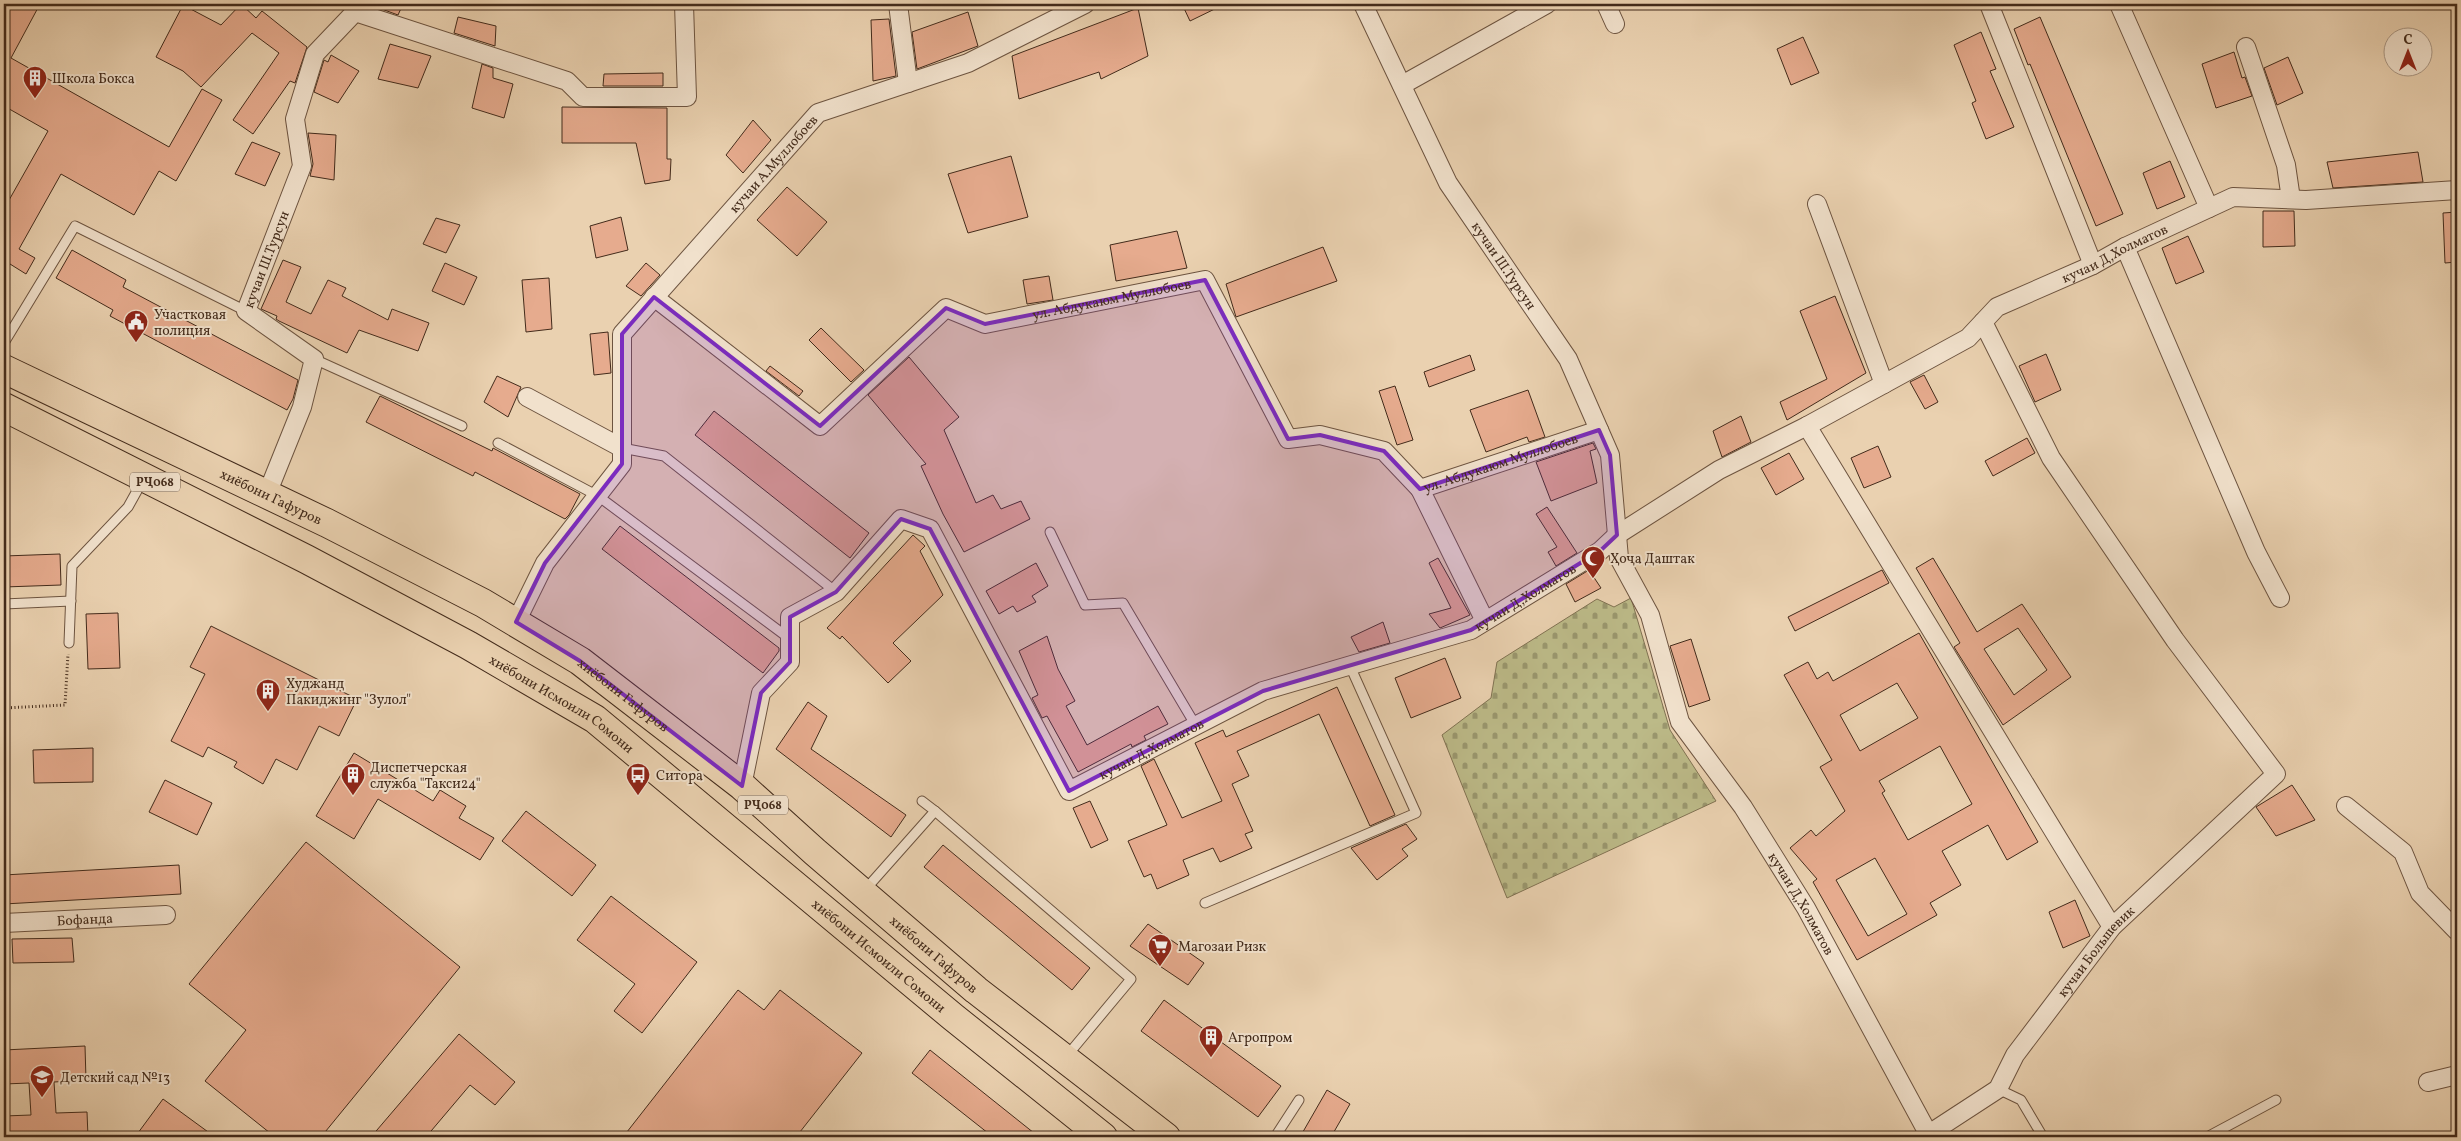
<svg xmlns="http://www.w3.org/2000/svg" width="2461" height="1141" viewBox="0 0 2461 1141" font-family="Vollkorn,serif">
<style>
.cemetery{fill:url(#cemetery-stones);stroke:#807252}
.building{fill:#e6ab8e;stroke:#432b1b;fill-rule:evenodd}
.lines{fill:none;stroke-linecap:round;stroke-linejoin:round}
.lane-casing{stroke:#6d5440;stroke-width:11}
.street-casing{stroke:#6d5440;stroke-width:20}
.highway-casing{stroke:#432b1b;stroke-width:30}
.path{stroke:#432b1b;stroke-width:3;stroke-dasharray:1 2.5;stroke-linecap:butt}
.lane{stroke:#f1e1cc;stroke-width:9}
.street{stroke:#f1e1cc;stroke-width:18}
.highway{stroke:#ead1b0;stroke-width:28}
.marked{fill:#7b2cbf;fill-opacity:0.2;stroke:#7b2cbf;stroke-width:4;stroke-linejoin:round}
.labels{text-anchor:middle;stroke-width:4;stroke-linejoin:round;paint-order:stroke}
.shield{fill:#f1e1cc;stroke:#776250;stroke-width:1}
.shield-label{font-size:12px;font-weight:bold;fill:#432b1b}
.poi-label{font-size:14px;fill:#432b1b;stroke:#f1e1cc;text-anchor:start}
.street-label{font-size:14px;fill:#432b1b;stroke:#f1e1cc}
</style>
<defs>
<pattern id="cemetery-stones" width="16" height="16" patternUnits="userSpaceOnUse" patternTransform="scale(1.25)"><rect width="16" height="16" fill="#bcba88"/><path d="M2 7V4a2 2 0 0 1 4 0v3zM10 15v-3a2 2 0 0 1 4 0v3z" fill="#9a976e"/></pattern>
</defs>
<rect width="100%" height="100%" fill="#ead1b0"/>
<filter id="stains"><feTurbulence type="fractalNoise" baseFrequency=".004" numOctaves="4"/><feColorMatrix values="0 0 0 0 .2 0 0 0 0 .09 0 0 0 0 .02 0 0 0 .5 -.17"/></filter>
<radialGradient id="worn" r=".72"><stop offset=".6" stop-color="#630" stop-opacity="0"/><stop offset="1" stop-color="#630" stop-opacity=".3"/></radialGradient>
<polygon class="cemetery" points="1631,598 1670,730 1716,801 1507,898 1442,735 1491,698 1497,662 1597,599 1614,607"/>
<g class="building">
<polygon points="4,4 40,4 11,58 169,147 202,89 222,100 176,181 159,171 134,215 61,174 19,249 35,258 26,274 10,264 4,275 4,209 48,131 4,106"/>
<polygon points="241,4 256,18 262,11 307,47 295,83 290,81 253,134 233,120 279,53 252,33 201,87 183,71 156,57 183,5 221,25"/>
<polygon points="368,4 403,4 398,15"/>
<polygon points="1182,4 1225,4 1190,21"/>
<polygon points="1138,8 1148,56 1101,79 1099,72 1019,99 1012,56"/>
<polygon points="968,12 978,46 917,69 912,32"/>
<polygon points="458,17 496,26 495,46 454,33"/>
<polygon points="2040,17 2123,214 2096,226 2030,64 2028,65 2014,29"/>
<polygon points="889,19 896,76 873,81 871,20"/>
<polygon points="1981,32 1996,69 1990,71 2014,127 1986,139 1972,103 1976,101 1954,45"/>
<polygon points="1803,37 1819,73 1791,85 1777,49"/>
<polygon points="390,44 431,56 418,88 378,79"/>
<polygon points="2234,52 2242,78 2245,77 2252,96 2216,108 2202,64"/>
<polygon points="331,55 359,71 338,103 314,92 324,60 328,62"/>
<polygon points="2288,57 2303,93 2277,105 2264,68"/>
<polygon points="482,64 493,68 493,78 513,84 504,118 472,108"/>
<polygon points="663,73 663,86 603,86 604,74"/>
<polygon points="562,107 667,108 667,159 671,159 670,180 645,184 636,143 562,143"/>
<polygon points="753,120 771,140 743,173 726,155"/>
<polygon points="308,133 336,135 334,180 310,176 313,164"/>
<polygon points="252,142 280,153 265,186 235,174"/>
<polygon points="2418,152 2423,182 2333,188 2327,162"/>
<polygon points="1011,156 1028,217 968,233 948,174"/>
<polygon points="2170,161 2185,197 2157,209 2143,173"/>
<polygon points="787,187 827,222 797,256 757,220"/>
<polygon points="2263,211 2294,211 2295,246 2263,247"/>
<polygon points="2457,212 2457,262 2445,263 2443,213"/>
<polygon points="621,217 628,250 596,258 590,226"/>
<polygon points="436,218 460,225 446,253 423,244"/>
<polygon points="1177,231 1187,268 1116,281 1110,245"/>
<polygon points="2188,236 2204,272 2176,284 2162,248"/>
<polygon points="1323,247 1337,281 1236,317 1226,284"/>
<polygon points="72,250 126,280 123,287 298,380 293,399 287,410 110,316 113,310 56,278"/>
<polygon points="283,260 301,267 286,302 311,314 328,280 346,288 342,296 388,320 392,309 429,323 418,351 359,330 347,353 279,321 276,319 277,316 261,309"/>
<polygon points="445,263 477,277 464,305 432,291"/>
<polygon points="646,263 660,275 641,296 626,286"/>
<polygon points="1049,276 1053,300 1027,304 1023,280"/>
<polygon points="549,278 552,329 526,332 522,280"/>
<polygon points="1835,296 1866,373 1787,420 1780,402 1827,379 1800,311"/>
<polygon points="821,328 864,370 851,382 809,340"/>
<polygon points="608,332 611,373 594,375 590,334"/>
<polygon points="2046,354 2061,390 2035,402 2019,366"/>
<polygon points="1470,355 1475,370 1429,387 1424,372"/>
<polygon points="909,357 959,417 944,430 976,503 993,495 1001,509 1021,501 1030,519 964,552 943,514 921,466 926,464 868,395"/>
<polygon points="770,366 803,391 799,396 766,371"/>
<polygon points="1924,375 1938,402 1925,409 1910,382"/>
<polygon points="497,376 521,387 508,417 484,402"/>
<polygon points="1395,386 1413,440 1397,445 1379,391"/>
<polygon points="1528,390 1545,437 1529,442 1527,437 1486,452 1470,410"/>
<polygon points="380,396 492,451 493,448 580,494 569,515 565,519 475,472 473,476 366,422"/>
<polygon points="714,411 869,533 850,558 695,435"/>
<polygon points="1741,416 1751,442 1722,457 1713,431"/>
<polygon points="2027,438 2035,453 1993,476 1985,461"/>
<polygon points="1593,443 1596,449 1590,451 1597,483 1551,501 1536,462"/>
<polygon points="1878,446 1891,477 1864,488 1851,458"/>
<polygon points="1789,453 1804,479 1776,495 1761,468"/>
<polygon points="1547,507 1577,553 1556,566 1548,552 1557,547 1536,514"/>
<polygon points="620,526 779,648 779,651 763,673 602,549"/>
<polygon points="913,535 925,546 920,551 943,595 893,643 911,661 888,683 842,636 840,639 827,628"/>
<polygon points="60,554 61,585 4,587 4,556"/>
<polygon points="1438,558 1470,615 1440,628 1429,614 1451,608 1429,563"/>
<path d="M1933 558 1977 632 2022 604 2071 677 2003 725 1954 647 1960 643 1916 568ZM2018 628 2047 670 2014 695 1984 649Z"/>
<polygon points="1036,563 1048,586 1032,596 1036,602 1017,612 1013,606 999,614 986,591"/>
<polygon points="1589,570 1601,588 1575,602 1566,584"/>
<polygon points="1882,570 1889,583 1795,631 1788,617"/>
<polygon points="118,613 120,668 88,669 86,614"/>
<polygon points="1383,622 1390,643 1359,652 1351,637"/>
<polygon points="211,626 357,699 339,736 319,726 297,770 276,759 263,784 234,767 237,762 208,747 203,757 171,741 205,674 190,667"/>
<path d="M1919 633 2038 842 2007 860 1988 825 1942 851 1961 885 1930 903 1937 915 1857 960 1813 882 1817 879 1790 848 1811 830 1816 836 1845 811 1820 767 1832 760 1784 675 1808 662 1817 679 1828 672 1833 681ZM1897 683 1918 718 1860 751 1840 715ZM1940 746 1972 804 1908 840 1882 793 1885 791 1879 781ZM1875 858 1907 914 1868 936 1836 880Z"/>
<polygon points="1047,636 1058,669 1075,701 1066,706 1087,745 1158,706 1168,724 1144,736 1146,740 1132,747 1131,744 1078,772 1047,716 1042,718 1032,698 1038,695 1019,651"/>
<polygon points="1691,639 1710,700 1689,707 1670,646"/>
<polygon points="1445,658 1461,698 1411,718 1395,678"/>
<polygon points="1337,687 1395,815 1370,826 1319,714 1237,751 1249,776 1232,784 1253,831 1245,834 1252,848 1220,862 1213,848 1183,860 1189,875 1157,889 1151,874 1144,877 1128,841 1167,825 1141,766 1154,759 1182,818 1222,801 1195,743 1223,730 1226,737"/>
<polygon points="808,702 827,716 811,749 906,815 891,837 776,749"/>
<polygon points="93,748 93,782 34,783 33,750"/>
<polygon points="354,753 433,801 440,790 466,806 459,818 494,838 480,860 378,799 354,839 316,816"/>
<polygon points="165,780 212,803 197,835 149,812"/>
<polygon points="2292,785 2315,820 2276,836 2256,807"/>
<polygon points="1090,801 1108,840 1091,848 1073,808"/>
<polygon points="526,811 596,865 572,896 502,841"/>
<polygon points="1406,824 1417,839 1402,849 1408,856 1377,880 1351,848"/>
<polygon points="306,842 460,967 321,1137 275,1137 205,1081 246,1030 189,984"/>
<polygon points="943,845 1090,968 1072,990 924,867"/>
<polygon points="179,865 181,894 4,904 4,875"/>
<polygon points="611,896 697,962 642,1033 614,1011 635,984 577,940"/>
<polygon points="2075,900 2090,936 2063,948 2049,912"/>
<polygon points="1148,924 1204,963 1188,985 1130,946"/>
<polygon points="72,938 74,962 13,963 12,939"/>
<polygon points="738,990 764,1010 780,990 862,1053 796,1137 623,1137"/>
<polygon points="1164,1000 1281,1086 1258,1117 1141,1031"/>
<polygon points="459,1034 515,1082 495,1105 470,1085 426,1137 371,1137"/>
<polygon points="85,1046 86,1080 54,1082 56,1113 87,1112 88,1137 4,1137 4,1116 31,1115 29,1083 4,1084 4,1050"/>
<polygon points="930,1050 1039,1137 993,1137 912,1073"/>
<polygon points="1327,1090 1350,1104 1331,1137 1300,1137"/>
<polygon points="163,1099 215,1137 135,1137"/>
</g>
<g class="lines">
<defs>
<g id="lane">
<polyline points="4,343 75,226 246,311"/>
<polyline points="314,359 462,426"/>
<polyline points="498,443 598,496 790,639"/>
<polyline points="622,448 664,456 836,592"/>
<polyline points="1050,532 1085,605 1123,603 1196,726"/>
<polyline points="4,604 71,601"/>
<polyline points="69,643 72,566 128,507 143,480"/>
<polyline points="935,811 1131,979 1066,1057"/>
<polyline points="864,891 935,811 922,801"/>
<polyline points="1205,903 1416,813 1350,666"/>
<polyline points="1998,1089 2021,1100 2043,1137"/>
<polyline points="1275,1137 1299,1100"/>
<polyline points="2207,1137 2276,1100"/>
</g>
<g id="street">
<polyline points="898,4 908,83"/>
<path id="s1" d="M1363 4 1448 183 1568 359 1610 455 1619 558 1650 615 1680 722 1743 807 1806 908 1930 1137"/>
<polyline points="1606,4 1615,24"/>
<polyline points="1989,4 2093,265"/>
<polyline points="2119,4 2209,208"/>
<polyline points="355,12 567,81 583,97 687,97 684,4"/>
<polyline points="2246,47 2286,165 2291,199"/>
<polyline points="1402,85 1547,4"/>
<polyline points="1817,204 1884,384"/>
<polyline points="2125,247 2256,552 2280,598"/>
<path id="s2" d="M654 297 820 426 946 308 985 324 1205 280 1288 439 1320 435 1384 451 1420 489 1599 430"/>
<polyline points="527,397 622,448"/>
<polyline points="1807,426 2112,927"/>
<polyline points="1420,489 1485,621"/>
<path id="s3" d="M267 494 302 407 314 359 246 311 302 166 295 119 315 54 355 12 358 4"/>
<path id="s4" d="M516 622 545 563 622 464V334L818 113 968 63 1085 4"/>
<path id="s5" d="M742 786 761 693 790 662V617L836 592 901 519 930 529 1069 791 1263 691 1471 630 1600 551 1617 535 1719 470 1807 426 1968 338 1997 307 2093 265 2125 247 2233 197 2306 200 2457 190"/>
<polyline points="2346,806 2403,852 2420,893 2457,931"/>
<path id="s6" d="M4 923 166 915"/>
<polyline points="2428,1082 2457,1075"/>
<path id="s7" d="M1929 1134 1998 1089 2015 1055 2112 927 2276 774 2175 640 2051 458 1983 322"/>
</g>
<g id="highway">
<path id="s8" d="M4 369 327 523 483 603 580 661 742 786 815 852 976 990 1166 1137"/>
<path id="s9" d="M4 407 306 559 468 645 595 719 953 1017 1103 1137"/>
</g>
</defs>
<use href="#lane" class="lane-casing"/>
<use href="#street" class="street-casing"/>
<use href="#highway" class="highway-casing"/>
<polyline class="path" points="4,708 65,705 68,654"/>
<use href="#lane" class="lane"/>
<use href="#street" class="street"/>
<use href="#highway" class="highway"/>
</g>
<path class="marked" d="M1205 280 1288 439 1320 435 1384 451 1420 489 1599 430 1610 455 1617 535 1600 551 1471 630 1263 691 1069 791 930 529 901 519 836 592 790 617V662L761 693 742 786 580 661 516 622 545 563 622 464V334L654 297 820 426 946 308 985 324Z"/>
<defs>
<symbol id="building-pin" viewBox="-11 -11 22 30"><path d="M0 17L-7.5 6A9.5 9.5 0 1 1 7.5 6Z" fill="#8f2418" stroke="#f1e1cc"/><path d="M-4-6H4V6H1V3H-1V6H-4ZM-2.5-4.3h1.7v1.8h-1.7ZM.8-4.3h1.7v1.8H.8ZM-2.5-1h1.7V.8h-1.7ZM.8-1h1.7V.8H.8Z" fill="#fff"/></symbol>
<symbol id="civic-pin" viewBox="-11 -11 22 30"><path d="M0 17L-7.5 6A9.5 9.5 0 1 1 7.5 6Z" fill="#8f2418" stroke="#f1e1cc"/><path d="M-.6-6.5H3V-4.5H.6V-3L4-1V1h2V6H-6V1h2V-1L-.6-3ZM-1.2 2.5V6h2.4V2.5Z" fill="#fff"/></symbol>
<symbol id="mosque-pin" viewBox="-11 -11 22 30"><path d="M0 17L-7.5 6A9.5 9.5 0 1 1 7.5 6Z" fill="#8f2418" stroke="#f1e1cc"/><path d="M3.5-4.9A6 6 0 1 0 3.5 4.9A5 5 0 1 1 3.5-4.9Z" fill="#fff"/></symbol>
<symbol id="bus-pin" viewBox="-11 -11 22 30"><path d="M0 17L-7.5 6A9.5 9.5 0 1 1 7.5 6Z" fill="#8f2418" stroke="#f1e1cc"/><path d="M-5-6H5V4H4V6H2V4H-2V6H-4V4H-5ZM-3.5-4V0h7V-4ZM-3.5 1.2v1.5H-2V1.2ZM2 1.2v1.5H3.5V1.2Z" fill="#fff"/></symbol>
<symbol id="supermarket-pin" viewBox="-11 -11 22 30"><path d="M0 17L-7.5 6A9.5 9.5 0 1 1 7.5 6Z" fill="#8f2418" stroke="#f1e1cc"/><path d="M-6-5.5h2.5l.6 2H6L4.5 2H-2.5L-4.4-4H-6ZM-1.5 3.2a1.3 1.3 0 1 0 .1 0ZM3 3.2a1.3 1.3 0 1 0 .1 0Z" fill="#fff"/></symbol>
<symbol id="school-pin" viewBox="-11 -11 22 30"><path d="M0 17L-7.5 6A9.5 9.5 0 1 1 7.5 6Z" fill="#8f2418" stroke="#f1e1cc"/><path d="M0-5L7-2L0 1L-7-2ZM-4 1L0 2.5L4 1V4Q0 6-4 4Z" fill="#fff"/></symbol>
</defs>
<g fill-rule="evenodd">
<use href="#building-pin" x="21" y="64" width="28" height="38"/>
<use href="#civic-pin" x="122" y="308" width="28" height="38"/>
<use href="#mosque-pin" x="1579" y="544" width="28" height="38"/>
<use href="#building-pin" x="254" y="677" width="28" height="38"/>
<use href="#building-pin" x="339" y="761" width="28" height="38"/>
<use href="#bus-pin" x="624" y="761" width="28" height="38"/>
<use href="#supermarket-pin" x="1146" y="932" width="28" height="38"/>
<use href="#building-pin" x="1197" y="1023" width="28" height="38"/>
<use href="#school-pin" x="28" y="1063" width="28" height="38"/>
</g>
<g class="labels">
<g class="shield">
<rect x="130" y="472.5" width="50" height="19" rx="4"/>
<rect x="738" y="795.5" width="50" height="19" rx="4"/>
</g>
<g class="shield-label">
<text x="155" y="486">РҶ068</text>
<text x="763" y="809">РҶ068</text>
</g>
<g class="poi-label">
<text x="52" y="83">Школа Бокса</text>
<text x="154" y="319">Участковая<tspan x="154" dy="16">полиция</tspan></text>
<text x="1610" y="563">Ҳоҷа Даштак</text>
<text x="286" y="688">Худжанд<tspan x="286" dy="16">Пакиджинг "Зулол"</tspan></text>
<text x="370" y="772">Диспетчерская<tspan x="370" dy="16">служба "Такси24"</tspan></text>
<text x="656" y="780">Ситора</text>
<text x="1178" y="951">Магозаи Ризк</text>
<text x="1228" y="1042">Агропром</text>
<text x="60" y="1082">Детский сад №13</text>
</g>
<g class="street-label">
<text dy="5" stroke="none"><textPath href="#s4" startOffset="549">кучаи А.Муллобоев</textPath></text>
<text dy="5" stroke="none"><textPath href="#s5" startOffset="1844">кучаи Д,Холматов</textPath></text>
<text dy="5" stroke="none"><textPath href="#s3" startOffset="282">кучаи Ш.Турсун</textPath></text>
<text dy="5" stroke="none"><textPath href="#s1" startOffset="298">кучаи Ш.Турсун</textPath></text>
<text dy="5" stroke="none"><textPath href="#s2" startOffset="554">ул. Абдукаюм Муллобоев</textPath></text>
<text dy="5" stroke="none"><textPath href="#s2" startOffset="1064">ул. Абдукаюм Муллобоев</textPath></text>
<text dy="5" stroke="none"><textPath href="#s8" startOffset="296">хиёбони Гафуров</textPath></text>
<text dy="5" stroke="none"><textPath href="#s5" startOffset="1158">кучаи Д,Холматов</textPath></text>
<text dy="5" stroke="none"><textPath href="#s8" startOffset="701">хиёбони Гафуров</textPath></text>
<text dy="5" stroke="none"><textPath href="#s9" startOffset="632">хиёбони Исмоили Сомони</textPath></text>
<text dy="5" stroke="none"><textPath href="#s5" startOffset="752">кучаи Д,Холматов</textPath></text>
<text dy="5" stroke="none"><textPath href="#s1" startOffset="1014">кучаи Д,Холматов</textPath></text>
<text dy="5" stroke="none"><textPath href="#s6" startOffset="81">Бофанда</textPath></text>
<text dy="5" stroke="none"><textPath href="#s7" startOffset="252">кучаи Большевик</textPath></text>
<text dy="5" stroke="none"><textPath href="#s8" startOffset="1106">хиёбони Гафуров</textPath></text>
<text dy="5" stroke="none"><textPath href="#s9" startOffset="1038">хиёбони Исмоили Сомони</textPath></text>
</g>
</g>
<rect width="2461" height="1141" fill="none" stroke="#ead1b0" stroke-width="20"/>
<rect x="5" y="5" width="2451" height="1131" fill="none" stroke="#432b1b" stroke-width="2.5"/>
<rect x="10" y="10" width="2441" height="1121" fill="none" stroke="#432b1b"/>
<g transform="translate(2408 52)"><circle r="24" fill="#f1e1cc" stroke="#ab9885"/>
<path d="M0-4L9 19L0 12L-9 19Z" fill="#8f2418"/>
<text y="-8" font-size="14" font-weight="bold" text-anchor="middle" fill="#432b1b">С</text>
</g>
<rect width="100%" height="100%" filter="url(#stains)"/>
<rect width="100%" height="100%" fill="url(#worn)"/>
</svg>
